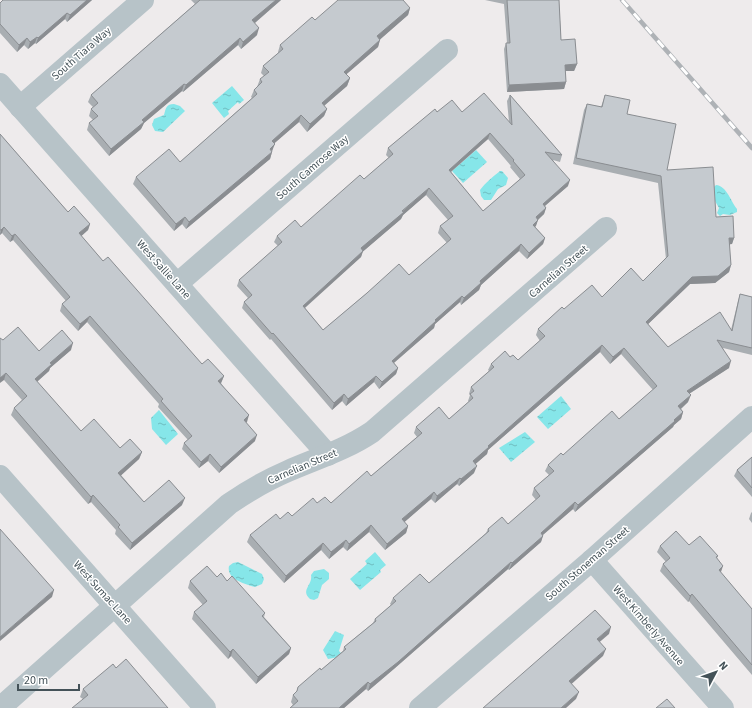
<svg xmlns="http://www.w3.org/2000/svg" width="752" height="708" viewBox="0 0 752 708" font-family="'Source Sans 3',sans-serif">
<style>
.water{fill:url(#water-ripples)}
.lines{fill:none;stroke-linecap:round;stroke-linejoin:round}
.minor{stroke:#b7c3c8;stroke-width:22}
.rail-casing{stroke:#aeb2b6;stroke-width:4.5}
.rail{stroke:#fff;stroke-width:3;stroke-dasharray:9;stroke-linecap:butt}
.wall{fill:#a9aeb2;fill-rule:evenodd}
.shaded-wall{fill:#8a8d91}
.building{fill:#c5cacf;stroke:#8a8d91;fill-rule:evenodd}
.labels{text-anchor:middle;stroke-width:3;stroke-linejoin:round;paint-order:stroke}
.street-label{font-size:11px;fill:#445258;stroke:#fff}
</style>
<defs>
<pattern id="water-ripples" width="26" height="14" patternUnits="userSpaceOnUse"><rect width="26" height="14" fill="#86e6e9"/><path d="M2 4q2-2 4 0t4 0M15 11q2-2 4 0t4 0" fill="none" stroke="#6fbdc0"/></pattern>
</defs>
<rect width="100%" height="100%" fill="#eeebec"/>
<g class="water">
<polygon points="232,86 244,100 239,104 238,102 228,111 229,114 224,118 212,103"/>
<path d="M174 104 180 106 185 111 163 132 155 131 152 125 154 119 164 115C166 108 166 104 174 104Z"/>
<polygon points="476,150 487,162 463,183 452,171"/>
<path d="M500 171H502L508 178 506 185 498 189 491 200H484L481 196 480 190C485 183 494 176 500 171Z"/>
<path d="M716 185C727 186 731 202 737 209V212L730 215 723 214 720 216 717 213 719 208 715 201 714 187Z"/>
<polygon points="561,396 571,409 548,429 537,417"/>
<polygon points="159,410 178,434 166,445 152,429 151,418"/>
<polygon points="525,432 535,442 511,462 499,448"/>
<polygon points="375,552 386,565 380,570 381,572 360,590 350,579 367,564 365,561"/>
<path d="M238 562 262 574 264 579 262 584 255 587C245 584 226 579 229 566L233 563Z"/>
<path d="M324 569 329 573V579L322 585 318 598 314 600 310 599C300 590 313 585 311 575L314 571Z"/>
<polygon points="335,631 344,635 339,651 341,653 339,657 328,659 323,650"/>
</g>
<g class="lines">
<g class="minor">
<polyline points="0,84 328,455"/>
<polyline points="20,107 143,0"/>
<polyline points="177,284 447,50"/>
<polyline points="0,476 205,708"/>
<polyline points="592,560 723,708"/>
<path d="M0 708 229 504C248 491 267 480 288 471 318 458 345 450 372 432L606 228"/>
<polyline points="420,708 592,560 752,417"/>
</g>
<defs>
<polyline id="rail" points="622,0 752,148"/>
</defs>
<use href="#rail" class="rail-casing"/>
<use href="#rail" class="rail"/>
</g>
<g class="wall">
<polygon points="3,0 92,0 67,22 65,19 36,44 35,43 28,49 24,45 17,52 0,33 0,3"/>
<polygon points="191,0 281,0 255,23 257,35 241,49 238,45 183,92 182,91 144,123 141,129 109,156 87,130 89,123 93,120 89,116 91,109 93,107 88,102 91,95 195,4"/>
<polygon points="485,0 559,0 561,40 577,64 574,71 565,71 566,82 564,89 507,92 504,49 506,43 507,43 504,4"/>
<polygon points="410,8 408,15 380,39 378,47 346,74 350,78 347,86 324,106 327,109 324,116 307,132 299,122 274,143 272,152 270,159 186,229 182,224 174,231 133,184 136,177 180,162 252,98 251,97 254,90 257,87 260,79 264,76 261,73 263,66 278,53 278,52 280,45 315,20"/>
<path d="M510 95 562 155 560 162 553 160 568 186 545 206 546 208 544 214 538 220 535 227 545 238 543 244 527 259 519 251 481 285 479 290 461 305 460 302 435 324 434 328 394 363 398 368 396 374 379 389 374 382 346 406 342 401 332 410 271 339 270 340 242 308 244 302 248 298 237 286 239 280 278 246 274 242 277 236 301 227 364 179 389 158 386 155 388 148 437 112H462L509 122 507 101ZM488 139 511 166 510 167 520 179 483 211 451 172ZM426 195 448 220 440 226 438 233 447 243 409 275 367 293 323 330 305 308 361 257 363 251 401 219 403 215Z"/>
<polygon points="605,95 627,114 667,170 716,217 734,238 732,244 729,244 731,265 729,272 715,283 690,284 648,324 668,347 731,330 738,301 740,294 752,297 752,355 723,348 729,368 689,394 688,402 681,409 683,412 681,419 674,425 673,427 575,512 573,509 543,535 541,542 509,570 508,569 395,668 368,691 366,689 344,708 290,708 293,705 291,702 293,695 296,693 298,687 321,670 343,651 344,647 373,623 375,619 391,605 390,604 393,598 429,583 486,533 488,529 508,524 536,500 532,495 534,488 549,475 545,471 548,465 619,419 653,390 621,354 610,364 600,352 488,450 487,454 475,464 474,473 459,486 457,484 435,503 431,499 404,522 408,526 406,533 385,550 369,532 347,551 343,547 329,559 321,550 284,583 247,542 250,535 280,519 292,516 317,503 331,503 371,476 417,437 414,433 416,427 449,419 469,402 468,401 470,395 469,394 471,387 489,371 488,370 491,364 510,357 518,360 540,341 536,335 538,329 564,309 602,297 643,281 666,259 658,183 573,164 584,110 587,104 601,107"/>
<polygon points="0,134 68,212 90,224 88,230 81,236 103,261 202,364 224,376 221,383 247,422 246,422 255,441 219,473 208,461 199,468 182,449 184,443 188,440 158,407 159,404 87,322 78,331 60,311 62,304 66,301 13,240 10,242 2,233 0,235"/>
<polygon points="3,340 39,351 71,350 50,368 49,371 37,382 81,431 120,448 142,452 139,459 121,475 144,502 182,505 130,550 115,534 116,530 91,502 88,504 11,415 14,408 22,400 4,380"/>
<polygon points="752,457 752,497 734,476 737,470"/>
<polygon points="752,512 752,523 749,519 751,513"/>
<polygon points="689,545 718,556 717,558 721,573 752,609 752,675 689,601 688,602 660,571 663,564 666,562 657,552 660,546"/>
<polygon points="217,577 227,581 265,613 264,617 291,648 289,654 256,684 231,656 228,659 192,619 194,612 203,605 188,588 190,581"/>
<polygon points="116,668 168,708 83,699 80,697 83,689"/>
</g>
<g class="shaded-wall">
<polygon points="87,0 92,0 67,22 70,15"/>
<polygon points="276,0 281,0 250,27 252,20"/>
<polygon points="410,8 408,15 375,44 377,36"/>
<polygon points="67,13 65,19 36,44 38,38"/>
<polygon points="259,28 257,35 241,49 243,42"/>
<polygon points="37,37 35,43 28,49 30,42"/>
<polygon points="27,38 24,45 17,52 19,45"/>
<polygon points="240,38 238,45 183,92 186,85"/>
<polygon points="380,40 378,47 341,79 344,72"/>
<polygon points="577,64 574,71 563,71 565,65"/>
<polygon points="350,78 347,86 319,110 322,103"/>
<polygon points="566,82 564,89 507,92 509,85"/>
<polygon points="184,84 182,91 144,123 141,129 109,156 111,149 142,120"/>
<polygon points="327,109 324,116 307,132 310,124"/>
<polygon points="301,115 299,122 269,148 272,141"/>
<polygon points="490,133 488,139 446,176 449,170"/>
<polygon points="275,144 272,151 270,149"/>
<polygon points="272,152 270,159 186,229 189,222"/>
<polygon points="570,180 568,186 540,210 543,204"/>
<polygon points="429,188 426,195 403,215 401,219 359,255 361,248"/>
<polygon points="546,208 544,214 533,224 536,217"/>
<polygon points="185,217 182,224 174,231 176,224"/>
<polygon points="538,220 536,226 531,231 533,225"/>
<polygon points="90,224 88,230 77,240 79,233"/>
<polygon points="4,227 2,233 0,235 1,230"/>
<polygon points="15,234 13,240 10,242 12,236"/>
<polygon points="545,238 543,244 527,259 529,253"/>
<polygon points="729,238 734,238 732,244 726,245"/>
<polygon points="521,244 519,251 481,285 479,290 461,305 464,298 480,281"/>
<polygon points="363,251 361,257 300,312 303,306"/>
<polygon points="731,265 729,272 715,283 690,284 644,328 646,322 692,277"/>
<polygon points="462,296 460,302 435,324 434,328 389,367 392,361 435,320"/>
<polygon points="90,316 87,322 78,331 80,324"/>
<polygon points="73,343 71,350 50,368 49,371 32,386 35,379 50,363"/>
<polygon points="602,345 600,352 488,450 487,454 471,468 473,461 488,446"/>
<polygon points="624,348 621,354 610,364 613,357"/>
<polygon points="731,361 729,368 684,397 687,391"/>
<polygon points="398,368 396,374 379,389 382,382"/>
<polygon points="6,373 4,380 0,383 0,378"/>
<polygon points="224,376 221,383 216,387 218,381"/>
<polygon points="376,376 374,382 346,406 348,399"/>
<polygon points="344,394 342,401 332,410 334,403"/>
<polygon points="691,395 688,402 676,413 678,406"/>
<polygon points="683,412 681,419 674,425 673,427 575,512 578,505"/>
<polygon points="249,415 247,422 242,426 244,420"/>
<polygon points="257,435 255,441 219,473 221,467"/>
<polygon points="142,452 139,459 116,480 118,473"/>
<polygon points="210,454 208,461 199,468 201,462"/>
<polygon points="477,466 474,473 459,486 461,479"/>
<polygon points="460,478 457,484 435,503 437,496"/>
<polygon points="434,492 431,499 400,526 402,519"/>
<polygon points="93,495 91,502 88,504 91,497"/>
<polygon points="185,498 182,505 130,550 132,543"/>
<polygon points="575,502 573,509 538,539 541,533"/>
<polygon points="371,525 369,532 347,551 349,544"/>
<polygon points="408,526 406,533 385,550 387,544"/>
<polygon points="543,536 541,542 509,570 512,563"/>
<polygon points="346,540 343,547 329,559 331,552"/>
<polygon points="323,543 321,550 284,583 286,576"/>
<polygon points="511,562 508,569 395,668 368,691 370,684"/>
<polygon points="723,566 721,572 716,577 719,570"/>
<polygon points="54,590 52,597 0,641 0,637"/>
<polygon points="692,594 689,601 688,602 690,596"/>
<polygon points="611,627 609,634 595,646 597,639"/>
<polygon points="291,648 289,654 256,684 258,677"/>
<polygon points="233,649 231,656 228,659 230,652"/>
<polygon points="606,649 603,656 567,688 569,681"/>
<polygon points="368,682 366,689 344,708 339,708"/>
<polygon points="579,692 576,699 566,708 561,708"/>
</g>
<g class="building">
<polygon points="3,0 87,0 70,15 67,13 38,38 37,37 30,42 27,38 19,45 0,24 0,3"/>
<polygon points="200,0 276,0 252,20 259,28 243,42 240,38 186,85 184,84 142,120 144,122 111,149 89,123 98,116 91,109 98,103 91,95"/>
<polygon points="338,0 403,0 410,8 377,36 380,40 344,72 350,78 322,103 327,109 310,124 301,115 272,141 275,144 270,149 272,152 189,222 185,217 176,224 136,177 169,149 180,162 257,94 254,90 262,82 260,79 269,72 263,66 283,49 280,45 312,17 315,20"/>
<polygon points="507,0 559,0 561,40 575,39 577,64 565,65 566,82 509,85 506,43 510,43"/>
<path d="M484 93 512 125 510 95 562 155 545 152 570 180 543 204 546 208 536 217 538 220 533 225 545 238 529 253 521 244 480 281 481 283 464 298 462 296 435 320 436 321 392 361 398 368 382 382 376 376 348 399 344 394 334 403 273 333 272 334 244 302 252 295 239 280 282 242 277 236 295 220 301 227 360 175 364 179 393 154 388 148 435 109 437 112 452 100 462 112ZM490 133 514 160 513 161 525 175 483 211 449 170ZM429 188 453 216 440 226 451 239 409 275 399 264 367 293 323 330 303 306 363 251 361 248 404 212 402 211Z"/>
<polygon points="605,95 630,100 627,114 676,124 667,170 713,167 716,217 733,216 734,238 729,238 731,265 718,276 692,277 646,322 668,347 720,312 732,331 740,294 752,297 752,348 717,340 731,361 687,391 691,395 678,406 683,412 674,420 675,421 578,505 575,502 541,533 543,536 512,563 511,562 398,662 370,684 368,682 339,708 290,708 298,701 293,695 297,691 298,687 320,668 321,670 346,649 344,647 376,621 375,619 396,601 393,598 420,574 429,583 489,531 488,529 502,517 508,524 540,496 534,488 554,471 548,465 561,453 563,455 612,411 619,419 657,386 624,348 613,357 602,345 488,446 489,447 473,461 477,466 461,479 460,478 437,496 434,492 402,519 408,526 387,544 371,525 349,544 346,540 331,552 323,543 286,576 250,535 276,514 280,519 288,512 292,516 313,498 317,503 325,497 331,503 367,471 371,476 422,433 416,427 439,407 449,419 473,398 470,394 474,391 471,387 494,367 491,364 505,351 510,357 513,355 518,360 545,336 538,329 562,307 564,309 592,285 602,297 631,268 643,281 668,256 661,176 576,158 587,104 602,107"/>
<polygon points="0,134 68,212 74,206 90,224 79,233 103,261 108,257 202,364 208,359 224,376 218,381 249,415 244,420 257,435 221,467 210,454 201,462 184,443 192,436 161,401 163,399 90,316 80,324 62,304 70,297 15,234 12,236 4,227 1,230 0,230"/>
<polygon points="18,327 39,351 62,330 73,343 50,363 52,364 35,379 81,431 94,419 120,448 130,439 142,452 118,473 144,502 169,480 185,498 132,543 118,527 120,525 93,495 91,497 14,408 27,396 6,373 0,378 0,338 3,340"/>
<polygon points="752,457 752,488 737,470"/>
<polygon points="0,529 54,590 0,637"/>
<polygon points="676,531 689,545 700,536 718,556 716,557 723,566 719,570 752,609 752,665 692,594 690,596 663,564 670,558 660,546"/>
<polygon points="207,566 217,577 221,573 227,581 232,576 265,613 262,616 291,648 258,677 233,649 230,652 194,612 207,601 190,581"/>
<polygon points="595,610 611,627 597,639 606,649 569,681 579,692 561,708 483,708"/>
<polygon points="126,659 168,708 72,708 88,695 83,689 113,664 116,668"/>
<polygon points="667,699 675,708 656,708"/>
</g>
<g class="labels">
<g class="street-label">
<text transform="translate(81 53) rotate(-41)" y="4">South Tiara Way</text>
<text transform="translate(312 167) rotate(-41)" y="4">South Camrose Way</text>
<text transform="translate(164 269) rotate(48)" y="4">West Sallie Lane</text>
<text transform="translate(558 271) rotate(-41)" y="4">Carnelian Street</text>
<text transform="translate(302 466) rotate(-23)" y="4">Carnelian Street</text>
<text transform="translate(587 563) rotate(-41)" y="4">South Stoneman Street</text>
<text transform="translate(103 592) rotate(48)" y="4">West Sumac Lane</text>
<text transform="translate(649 625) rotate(49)" y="4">West Kimberly Avenue</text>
</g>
</g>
<g transform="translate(716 672) rotate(49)" stroke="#ffffff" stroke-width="3" paint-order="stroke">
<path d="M0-3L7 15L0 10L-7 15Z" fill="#445258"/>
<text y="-6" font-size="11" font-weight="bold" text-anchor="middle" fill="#445258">N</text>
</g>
<path d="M18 684v6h61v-6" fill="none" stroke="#445258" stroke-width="2"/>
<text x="24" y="684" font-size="12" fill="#445258" stroke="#ffffff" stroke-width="3" paint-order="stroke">20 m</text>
</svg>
